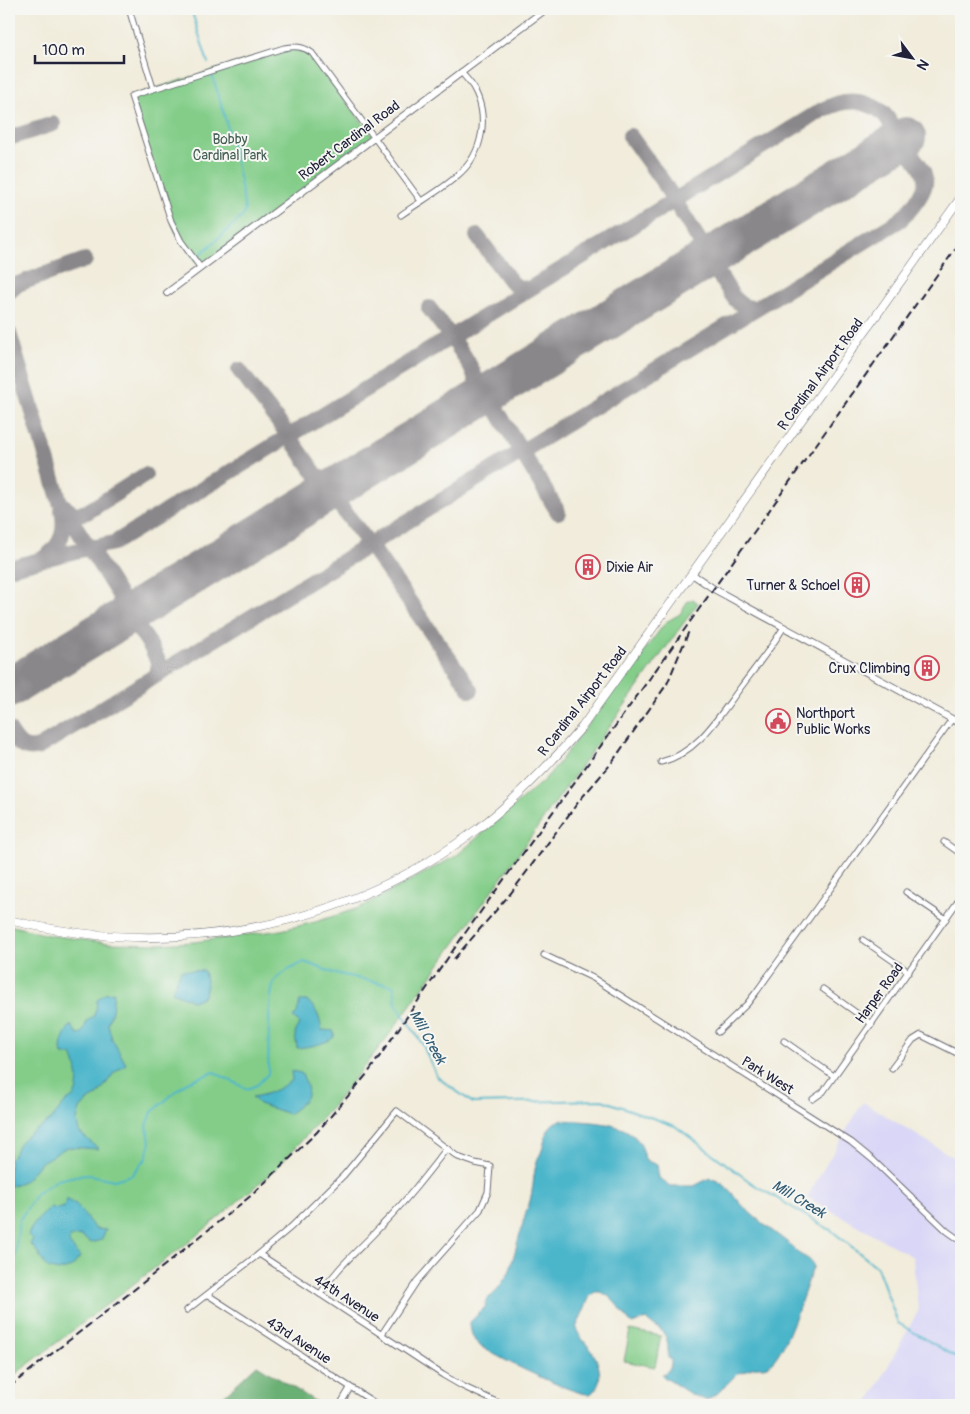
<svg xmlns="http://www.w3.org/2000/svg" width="970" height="1414" viewBox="0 0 970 1414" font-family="Pangolin,sans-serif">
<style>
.built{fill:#d9d6f7}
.green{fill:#83cd89;stroke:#527862}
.forest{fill:#6ab075;stroke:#466958}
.water{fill:#4cb5ca;stroke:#376c82}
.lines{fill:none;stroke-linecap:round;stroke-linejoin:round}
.stream{stroke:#4cb5ca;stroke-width:2}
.taxiway{stroke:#8a878b;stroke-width:16}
.runway{stroke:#8a878b;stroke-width:40}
.minor-casing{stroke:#6a6973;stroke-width:7}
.tertiary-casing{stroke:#6a6973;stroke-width:8}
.secondary-casing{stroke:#6a6973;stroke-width:9}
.minor{stroke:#fff;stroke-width:5}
.tertiary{stroke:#fff;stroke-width:6}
.secondary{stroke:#fff;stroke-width:8}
.rail{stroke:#22223b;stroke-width:2;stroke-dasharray:8 4;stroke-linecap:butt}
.labels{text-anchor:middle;stroke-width:4;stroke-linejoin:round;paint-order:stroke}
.park-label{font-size:14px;fill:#445e56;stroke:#f6f6f2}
.street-label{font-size:14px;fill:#22223b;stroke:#f6f6f2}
.poi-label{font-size:14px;fill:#22223b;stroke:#f6f6f2;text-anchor:start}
.water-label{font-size:15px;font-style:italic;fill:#335d74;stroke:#f6f6f2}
</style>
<rect width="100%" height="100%" fill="#f6f6f2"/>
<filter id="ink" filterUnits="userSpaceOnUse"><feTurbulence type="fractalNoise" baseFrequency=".02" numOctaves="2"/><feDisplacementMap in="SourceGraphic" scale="10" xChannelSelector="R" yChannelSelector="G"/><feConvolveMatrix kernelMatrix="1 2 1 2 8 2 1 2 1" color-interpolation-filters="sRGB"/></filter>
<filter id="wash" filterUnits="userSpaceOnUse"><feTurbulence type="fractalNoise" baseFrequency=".0096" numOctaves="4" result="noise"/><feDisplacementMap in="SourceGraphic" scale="20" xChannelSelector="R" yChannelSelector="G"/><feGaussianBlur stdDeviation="1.12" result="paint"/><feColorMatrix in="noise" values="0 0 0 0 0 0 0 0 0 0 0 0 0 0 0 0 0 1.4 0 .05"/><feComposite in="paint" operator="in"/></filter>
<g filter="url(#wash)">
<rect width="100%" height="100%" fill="#f1ecdb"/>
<polygon class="built" points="863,1102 961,1162 961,1405 867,1405 918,1311 913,1257 807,1197"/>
<g class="green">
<polygon points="284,48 306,49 374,137 200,267 175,231 131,96"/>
<polygon points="693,599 698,603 389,1035 333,1106 276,1169 198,1235 9,1379 9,925 48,935 109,943 159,944 194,942 281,930 315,922 359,908 456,856 543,781 554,769 666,622 680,614 687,602"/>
<polygon points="630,1330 661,1336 655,1367 624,1361"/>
</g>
<polygon class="forest" points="257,1365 321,1405 214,1405"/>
<g class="water">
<polygon points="181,970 204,971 207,986 204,996 193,1001 172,992"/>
<path d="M114 992 112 1011 108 1024 112 1039 126 1064 114 1073 97 1096 87 1101 80 1109 77 1120 79 1132 99 1149 67 1147 40 1163 26 1180 9 1187V1159L15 1153C18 1137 36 1131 48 1122 55 1117 58 1110 64 1104 66 1101 70 1099 73 1097 81 1088 77 1065 72 1055H62C59 1044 64 1034 71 1025L78 1035 83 1032 87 1021 93 1017 96 1010 97 1000 106 993Z"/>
<path d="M300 1001H308C318 1012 319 1016 322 1030L334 1031V1037C326 1044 308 1047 297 1048L295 1034 299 1023 293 1018 297 1013Z"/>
<path d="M291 1071 301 1073C314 1095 307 1099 289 1114L259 1104 252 1097C268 1095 279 1089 292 1080Z"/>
<path d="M563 1120C594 1123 641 1119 645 1160L657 1165 659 1178 670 1186H694L710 1178C729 1184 732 1195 745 1208 758 1221 773 1231 787 1242 791 1245 794 1250 798 1253 804 1257 810 1258 813 1265V1268C804 1290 786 1356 767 1366 763 1368 757 1366 752 1368 746 1370 744 1373 738 1373L718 1393 706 1400 692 1395 664 1377 662 1374C668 1373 672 1366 671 1359L668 1358C668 1347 669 1335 658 1328 652 1324 651 1325 646 1319L632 1324C622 1314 611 1290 595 1292L590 1296 576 1328C579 1337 587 1344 592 1351 600 1364 605 1385 590 1394 577 1397 489 1354 478 1344 472 1339 470 1329 470 1322L485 1307 487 1299 494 1294 509 1273 526 1212C534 1195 532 1178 537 1161 538 1157 541 1154 542 1150 546 1138 546 1122 563 1120Z"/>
<path d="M66 1199 76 1204 95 1229 106 1230 101 1240 91 1243 81 1236 70 1237 69 1243 80 1257 72 1267 58 1271 47 1268 35 1249 30 1244 33 1239 28 1235C33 1222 42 1216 51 1207L57 1209 64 1207Z"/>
</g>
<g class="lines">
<g class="stream">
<polyline points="191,9 208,63"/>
<path d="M202 253 243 216 245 211C238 163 227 121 212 75"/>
<path d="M9 1262 15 1258 19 1221 36 1194 57 1180 85 1174 114 1180 132 1175 146 1158 150 1142 147 1126 152 1112 187 1082 214 1072 247 1089 257 1085 268 1074C269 1057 267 993 275 981 281 972 295 967 304 962L334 973 394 986 396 1004 423 1045 437 1077 473 1103 602 1100 675 1126 753 1184 832 1231 877 1267 898 1323 961 1360"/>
</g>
<g class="taxiway">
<path d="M630 136 663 182 699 240C707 249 714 251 725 248"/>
<polyline points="9,138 53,124"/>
<polyline points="477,236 512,283 519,288 529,289"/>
<path d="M694 267C731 260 722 310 756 308"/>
<polyline points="9,292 18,284 85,260"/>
<path d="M429 308C444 328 479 369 478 392L470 405"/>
<path d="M9 333 60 502 119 595C123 606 123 613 116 623"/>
<polyline points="239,370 289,436 317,476 331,484 347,480"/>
<polyline points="501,386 495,403 496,409 558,512"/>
<path d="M313 501C325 498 332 499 341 507L370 545 471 690"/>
<path d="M63 505C70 514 77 515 87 512L145 475"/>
<path d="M45 557C63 545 66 529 62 509"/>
<path d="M9 568 75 551 114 543 822 110C830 107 837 103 845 102 863 99 889 109 892 130 892 137 889 143 887 149 892 149 897 148 902 150 914 154 927 171 925 184 923 195 908 213 900 220L39 747C23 752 17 743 9 730"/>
<path d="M116 623C138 617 151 646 159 663L157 675"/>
<path d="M140 631C136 619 139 612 147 603"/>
</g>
<polyline class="runway" points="9,688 906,137"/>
</g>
</g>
<g filter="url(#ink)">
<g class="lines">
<defs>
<g id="minor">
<polyline points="129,9 153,88"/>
<path d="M401 215C419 202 442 190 458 175 483 154 490 116 473 87 470 82 465 77 461 72"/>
<path d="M200 267 181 241 171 221 131 96 284 48C295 46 303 46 312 53L421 201"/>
<path d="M661 762C698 753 719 716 741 687 756 667 771 648 784 627"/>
<polyline points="944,842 961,854"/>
<polyline points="906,892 946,919"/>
<polyline points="863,940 909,972"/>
<polyline points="544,955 593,978 851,1142 873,1160 947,1231 961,1241"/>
<polyline points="823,989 872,1024"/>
<polyline points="718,1032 747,1004 757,991 952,719"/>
<polyline points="784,1041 834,1076"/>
<polyline points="892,1068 913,1040 921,1035 961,1055"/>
<polyline points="813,1099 823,1092 961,897"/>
<polyline points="259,1254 291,1227 344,1175 397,1111 458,1157 475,1163 490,1166 488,1192 480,1210 417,1281 382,1334"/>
<path d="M320 1294C338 1266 360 1249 382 1225 406 1201 426 1175 447 1148"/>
<polyline points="208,1295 378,1405"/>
<polyline points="187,1310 259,1254 443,1375 462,1386 503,1405"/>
<polyline points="340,1405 350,1388"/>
</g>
<g id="tertiary">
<polyline points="167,293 546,9"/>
<polyline points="692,574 714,589 961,724"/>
</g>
<path id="secondary" d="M9 920C172 960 344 930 480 827 518 798 551 763 582 727L961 197"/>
</defs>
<use href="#minor" class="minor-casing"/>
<use href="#tertiary" class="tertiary-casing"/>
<use href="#secondary" class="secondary-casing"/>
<use href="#minor" class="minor"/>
<use href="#tertiary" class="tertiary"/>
<use href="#secondary" class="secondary"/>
<g class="rail">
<polyline points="454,959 511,893 579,801 610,765 667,684 689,631"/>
<polyline points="9,1387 130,1293 253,1194 317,1132 368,1073 463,936 650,678 961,241"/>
</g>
</g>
</g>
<defs>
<symbol id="building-ring" viewBox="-11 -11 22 22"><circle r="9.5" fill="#f6f6f2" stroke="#d1495b" stroke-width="1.5"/><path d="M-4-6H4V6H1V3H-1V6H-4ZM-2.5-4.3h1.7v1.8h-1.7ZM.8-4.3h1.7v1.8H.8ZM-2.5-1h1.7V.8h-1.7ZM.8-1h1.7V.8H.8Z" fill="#d1495b"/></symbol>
<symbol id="civic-ring" viewBox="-11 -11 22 22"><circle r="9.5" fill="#f6f6f2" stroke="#d1495b" stroke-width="1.5"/><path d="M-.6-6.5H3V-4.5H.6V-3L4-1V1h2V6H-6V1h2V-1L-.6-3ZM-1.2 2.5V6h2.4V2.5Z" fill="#d1495b"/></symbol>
</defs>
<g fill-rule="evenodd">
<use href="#building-ring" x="574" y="553" width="28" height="28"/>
<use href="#building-ring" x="843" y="571" width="28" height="28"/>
<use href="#building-ring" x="913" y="654" width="28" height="28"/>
<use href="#civic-ring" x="764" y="707" width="28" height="28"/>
</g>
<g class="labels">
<g class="park-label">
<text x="230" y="144">Bobby<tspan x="230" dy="16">Cardinal Park</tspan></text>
</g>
<g class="street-label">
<text transform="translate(349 140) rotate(-37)" y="5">Robert Cardinal Road</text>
<text transform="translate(820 374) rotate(-54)" y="5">R Cardinal Airport Road</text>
<text transform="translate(582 701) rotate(-52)" y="5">R Cardinal Airport Road</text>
<text transform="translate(879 993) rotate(-54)" y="5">Harper Road</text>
<text transform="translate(768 1075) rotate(32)" y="5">Park West</text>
<text transform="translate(347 1298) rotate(33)" y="5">44th Avenue</text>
<text transform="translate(299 1340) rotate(33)" y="5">43rd Avenue</text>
</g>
<g class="poi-label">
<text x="606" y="572">Dixie Air</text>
<text x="840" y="590" text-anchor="end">Turner &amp; Schoel</text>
<text x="910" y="673" text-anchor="end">Crux Climbing</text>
<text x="796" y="718">Northport<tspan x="796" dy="16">Public Works</tspan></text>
</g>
<g class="water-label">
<text transform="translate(428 1037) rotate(61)" y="5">Mill Creek</text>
<text transform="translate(799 1199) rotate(31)" y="5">Mill Creek</text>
</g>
</g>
<rect width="970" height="1414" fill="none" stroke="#f6f6f2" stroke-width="30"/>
<g transform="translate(912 58) rotate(122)" stroke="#f6f6f2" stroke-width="4" paint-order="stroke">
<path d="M0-4L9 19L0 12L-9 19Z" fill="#22223b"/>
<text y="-8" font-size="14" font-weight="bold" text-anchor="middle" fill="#22223b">N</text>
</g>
<path d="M35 55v8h89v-8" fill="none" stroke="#22223b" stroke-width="2.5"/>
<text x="42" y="55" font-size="15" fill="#22223b" stroke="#f6f6f2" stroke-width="4" paint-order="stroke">100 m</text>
</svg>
